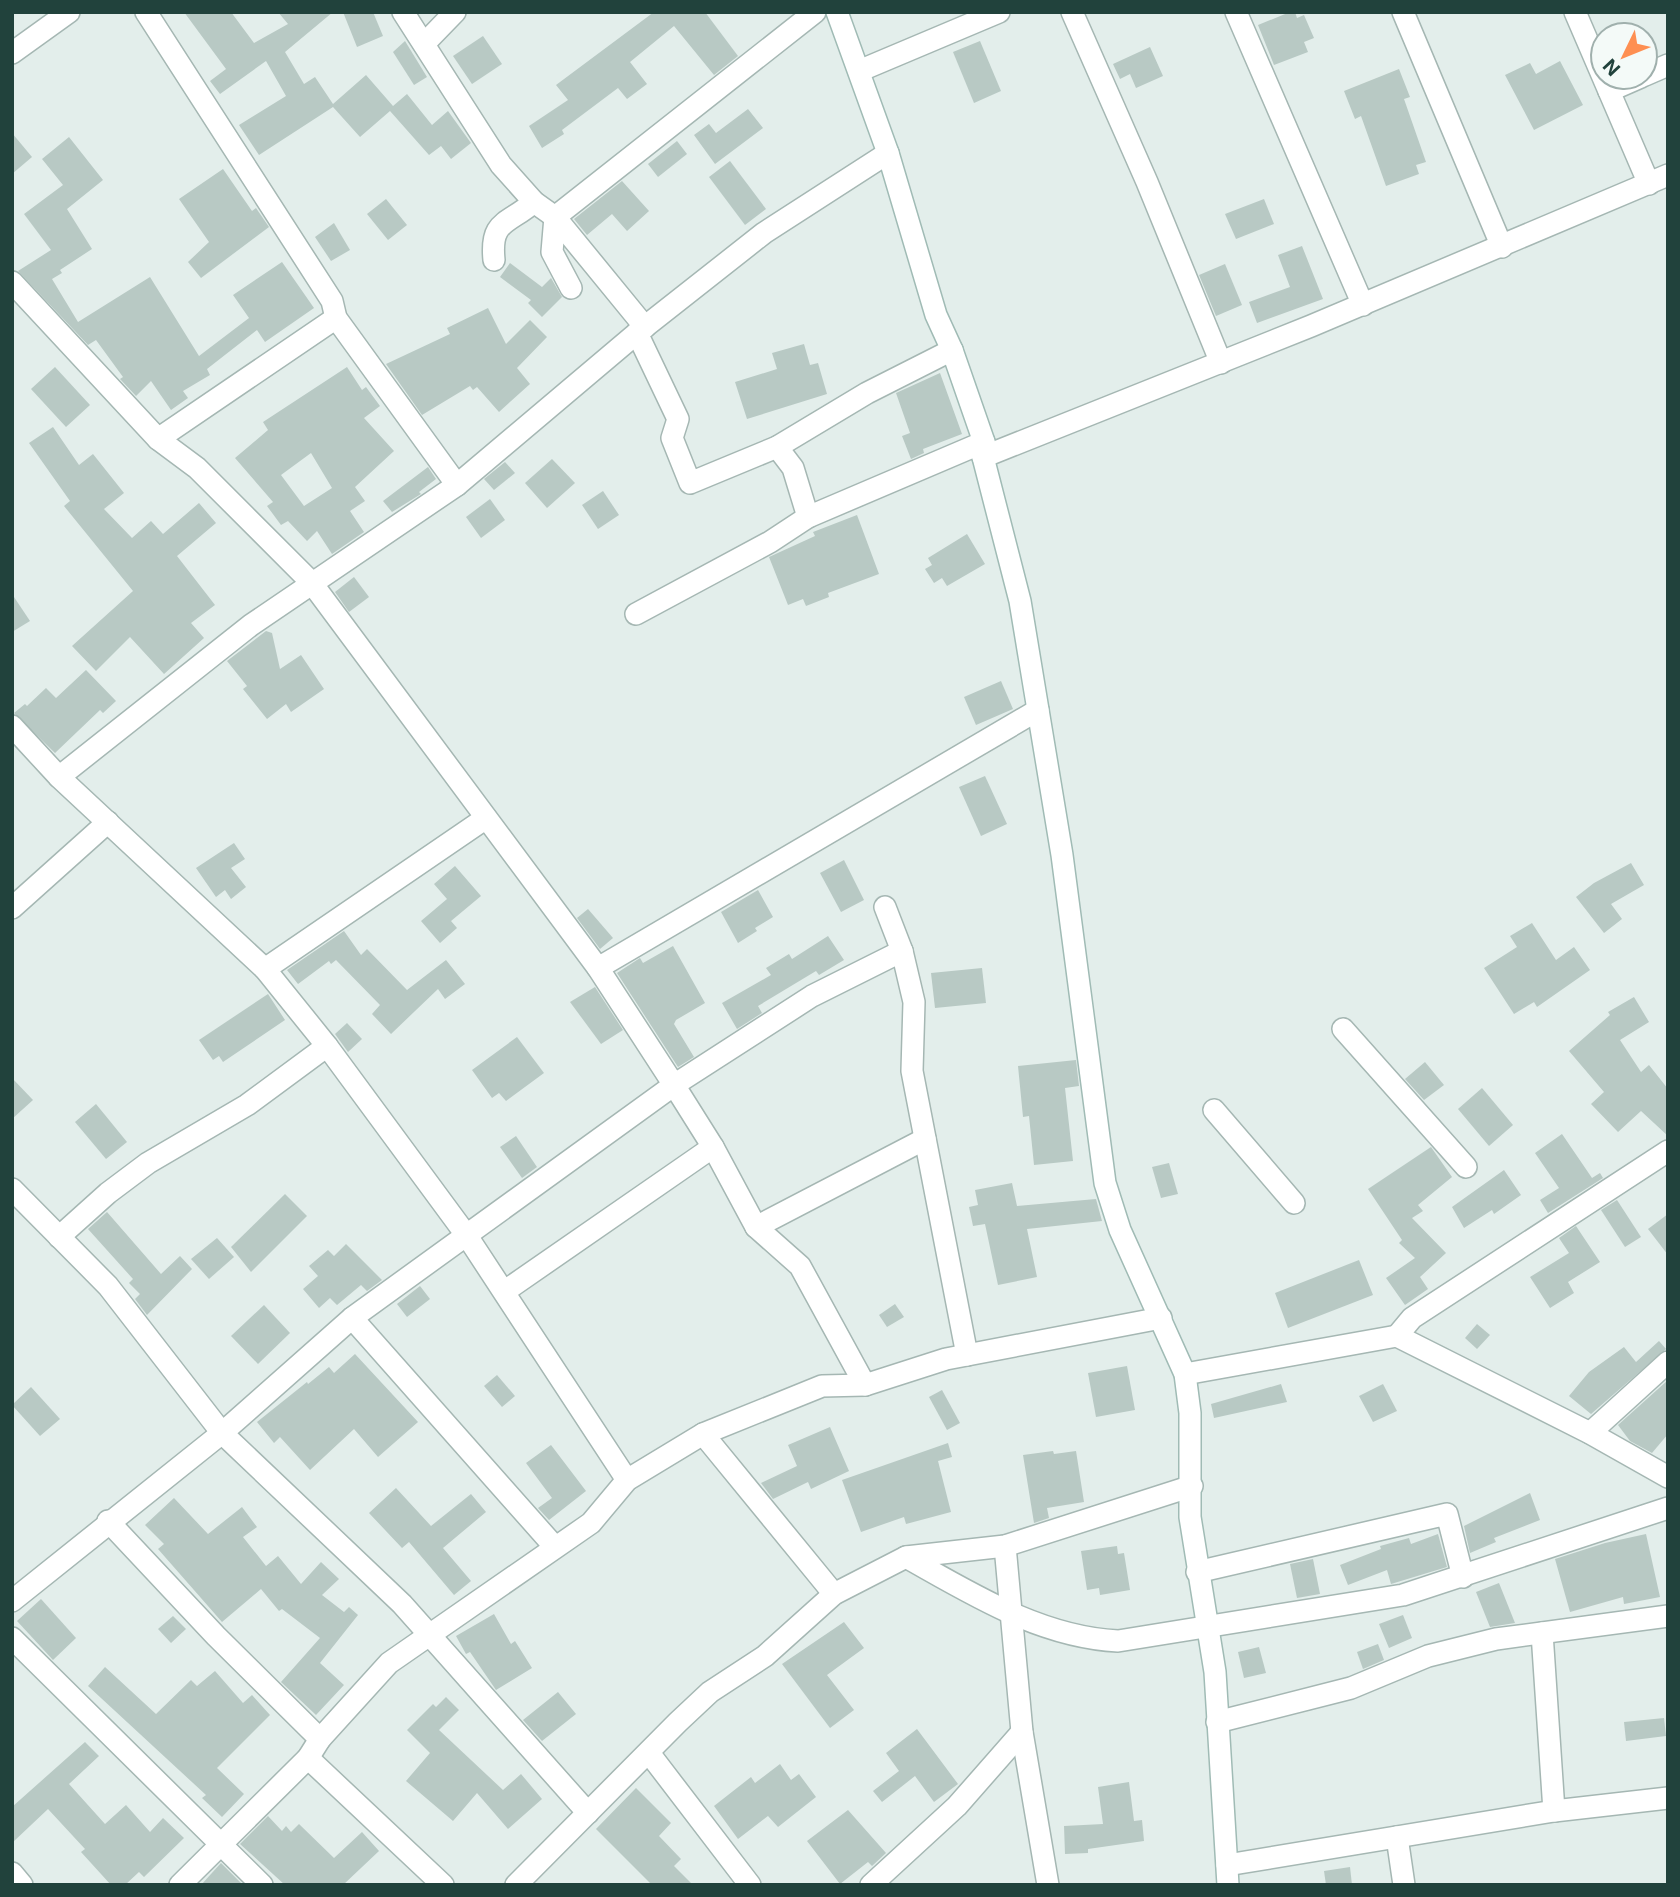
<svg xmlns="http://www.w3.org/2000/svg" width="1680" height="1897" viewBox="0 0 1680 1897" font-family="Inter,sans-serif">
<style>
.building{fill:#b8c9c4;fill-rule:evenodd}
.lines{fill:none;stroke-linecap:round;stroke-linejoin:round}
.street-casing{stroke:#a5b7b3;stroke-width:24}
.secondary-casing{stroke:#a0bbb5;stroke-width:24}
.street{stroke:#fff;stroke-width:21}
.secondary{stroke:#fff;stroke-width:21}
</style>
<rect width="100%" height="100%" fill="#e3eeeb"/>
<g class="building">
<polygon points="184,12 231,12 254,43 288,24 278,12 333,12 285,52 304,84 315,77 333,104 366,75 393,106 407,94 432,125 448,111 471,143 451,159 441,146 429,155 390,111 360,137 333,107 259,155 239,125 286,96 266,61 220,94 210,81 226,69"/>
<polygon points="343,12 373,12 383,36 357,47"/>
<polygon points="654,12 705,12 738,56 714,75 674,26 630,62 647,84 627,99 618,88 562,130 564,134 542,148 529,126 568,100 556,85"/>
<polygon points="1290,12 1295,12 1297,18 1304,15 1314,38 1304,42 1308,52 1274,65 1258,25"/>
<polygon points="483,36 502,64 472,84 453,56"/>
<polygon points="405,41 427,77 414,85 393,52"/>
<polygon points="980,41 1001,91 974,103 953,52"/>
<polygon points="1150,47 1163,76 1136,88 1130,74 1120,79 1113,64"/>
<polygon points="1560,61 1583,105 1534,130 1505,75 1530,63 1536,74"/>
<polygon points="1399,69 1410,97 1404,99 1426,162 1416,165 1419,174 1386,186 1361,116 1355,119 1344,91"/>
<polygon points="748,109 763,128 715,164 694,135 709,124 716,133"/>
<polygon points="12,133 32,157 12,174"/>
<polygon points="69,137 103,180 67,209 92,249 60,270 62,273 52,279 78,322 150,277 199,356 249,318 233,295 282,262 314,308 265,342 257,330 207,369 210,375 183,391 188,398 171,410 151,381 136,396 120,379 123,377 96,340 88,345 18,271 51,250 24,214 63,185 42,159"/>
<polygon points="677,141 687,154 658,177 648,164"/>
<polygon points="730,161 766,209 745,225 709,177"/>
<polygon points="223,169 252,211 256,208 269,227 201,278 188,262 209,242 179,199"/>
<polygon points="622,181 649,211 627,231 612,214 587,235 574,219"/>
<polygon points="386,199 407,225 388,240 367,214"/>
<polygon points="1264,199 1274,224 1236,239 1225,214"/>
<polygon points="334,223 350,250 331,261 315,237"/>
<polygon points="1302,246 1323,299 1257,323 1249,302 1290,287 1278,255"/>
<polygon points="510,263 542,287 551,278 562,297 542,317 528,303 531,300 500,277"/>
<polygon points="1225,264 1242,305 1216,316 1199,275"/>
<polygon points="488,308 506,344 530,320 547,337 517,368 530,384 499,412 477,387 473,390 470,386 422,415 386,364 450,334 447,328"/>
<polygon points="804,344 810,365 818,363 827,394 747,419 735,382 777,369 772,353"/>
<polygon points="55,367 90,405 66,427 31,389"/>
<path d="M347 367 362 390 366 387 380 406 364 418 394 451 355 487 365 501 350 511 364 532 332 554 317 531 307 541 288 521 281 525 267 506 273 502 235 458 268 430 263 422ZM311 453 332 488 304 506 281 475Z"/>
<polygon points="940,373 962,434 923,449 924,453 911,459 902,436 910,433 896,393"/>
<polygon points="53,427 79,465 93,454 124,493 104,509 132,538 151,521 163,534 199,503 216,523 177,556 215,605 191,623 204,638 164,674 130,637 96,671 72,646 133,591 64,506 70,501 29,443"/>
<polygon points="552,459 575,483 547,508 525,483"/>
<polygon points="505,462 515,473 494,490 484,479"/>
<polygon points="428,467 436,479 419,492 421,494 392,512 383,501"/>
<polygon points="603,491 619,515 598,529 582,505"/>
<polygon points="490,499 505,520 481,538 466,517"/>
<polygon points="857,515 879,574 828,593 829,597 806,606 803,599 788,605 769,557 815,536 813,532"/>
<polygon points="967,534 985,564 947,586 942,578 934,583 925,569 932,565 928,558"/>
<polygon points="354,577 369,597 349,612 335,592"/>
<polygon points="12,594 30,621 12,632"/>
<polygon points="266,631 272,633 280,669 301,655 324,689 291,712 286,704 267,719 243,689 247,686 227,661"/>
<polygon points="86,670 116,701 103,713 100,710 55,753 14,713 25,704 27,706 46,688 56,698"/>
<polygon points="1001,681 1013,709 976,725 964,697"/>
<polygon points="985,776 1007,824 981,836 959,787"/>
<polygon points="234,843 245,859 231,868 246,887 231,899 225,890 216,897 196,868"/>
<polygon points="844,860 864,900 841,912 820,873"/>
<polygon points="1631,863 1644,885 1611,904 1622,919 1604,933 1576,897 1594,883"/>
<polygon points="455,866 481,896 451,921 457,928 440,943 421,921 447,899 434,884"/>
<polygon points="758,890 773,917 755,928 757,931 738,943 721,912"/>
<polygon points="588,909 613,938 600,949 577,918"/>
<polygon points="1532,923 1556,960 1574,947 1590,970 1537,1007 1534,1002 1514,1014 1484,968 1517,947 1510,936"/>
<polygon points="344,931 361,955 367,949 407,990 446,960 465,984 445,999 438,989 391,1034 372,1014 380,1005 336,960 331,964 329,961 298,984 287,970"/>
<polygon points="828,936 844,960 819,975 816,971 758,1006 762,1013 737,1029 722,1003 771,975 766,968 789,954 792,959"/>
<polygon points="673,946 705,1003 676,1020 674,1024 694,1057 678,1067 617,973 640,958 643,963"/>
<polygon points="982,968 986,1003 935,1008 931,973"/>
<polygon points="595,987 623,1030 601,1044 570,1002"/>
<polygon points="268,994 285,1020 223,1062 219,1056 213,1060 199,1040"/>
<polygon points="1634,997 1649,1022 1620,1040 1641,1072 1649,1065 1668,1089 1668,1136 1641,1111 1618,1132 1591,1104 1604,1092 1569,1051 1610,1015 1608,1012"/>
<polygon points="347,1023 362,1039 348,1052 335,1034"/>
<polygon points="517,1037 544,1073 506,1101 499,1093 492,1098 472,1070"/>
<polygon points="1076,1060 1079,1086 1065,1088 1073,1161 1034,1165 1029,1116 1023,1117 1018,1066"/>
<polygon points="1425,1062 1444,1085 1424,1100 1405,1079"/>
<polygon points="12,1078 33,1100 12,1119"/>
<polygon points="1482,1088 1513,1125 1489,1146 1458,1109"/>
<polygon points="96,1104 127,1142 106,1159 75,1122"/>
<polygon points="1562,1134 1592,1178 1600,1173 1603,1178 1548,1213 1540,1200 1559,1188 1535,1153"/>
<polygon points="516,1136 537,1167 522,1178 500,1147"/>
<polygon points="1431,1147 1452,1177 1418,1205 1423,1211 1412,1218 1446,1253 1420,1277 1428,1289 1405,1305 1386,1278 1415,1258 1399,1243 1402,1240 1368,1189"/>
<polygon points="1169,1163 1178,1194 1161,1198 1152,1167"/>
<polygon points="1504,1170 1521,1195 1494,1214 1492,1210 1464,1228 1452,1207"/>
<polygon points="1012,1183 1017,1206 1096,1199 1102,1221 1027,1229 1037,1277 998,1285 985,1224 973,1226 969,1207 978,1205 975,1190"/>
<polygon points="285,1194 307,1216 251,1272 231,1247"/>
<polygon points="1617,1200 1641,1237 1625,1247 1601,1210"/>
<polygon points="107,1212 161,1274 180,1256 192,1269 147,1315 135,1299 140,1294 129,1283 133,1279 88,1229"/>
<polygon points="1668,1214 1668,1255 1648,1229"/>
<polygon points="1576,1226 1600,1262 1568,1282 1574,1293 1550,1308 1530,1277 1569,1253 1559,1238"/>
<polygon points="217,1238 234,1257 209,1279 191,1259"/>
<polygon points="346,1244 382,1280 367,1291 361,1285 337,1305 330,1298 319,1308 303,1289 318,1276 309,1266 328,1250 334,1256"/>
<polygon points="1359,1260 1373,1295 1288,1328 1275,1293"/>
<polygon points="420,1286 430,1299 407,1317 397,1304"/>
<polygon points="895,1304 904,1317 887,1327 879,1315"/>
<polygon points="264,1305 290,1333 258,1364 231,1336"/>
<polygon points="1477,1324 1490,1335 1477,1349 1465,1338"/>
<polygon points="1659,1341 1666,1349 1591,1414 1569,1396 1589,1372 1624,1347 1636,1362"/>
<polygon points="355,1354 418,1422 378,1457 354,1429 310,1470 280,1437 274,1443 257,1422 307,1382 308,1384 329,1367 334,1373"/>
<polygon points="1127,1366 1135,1410 1096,1417 1088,1373"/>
<polygon points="497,1375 515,1396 502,1407 484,1386"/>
<polygon points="1668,1380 1668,1434 1652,1453 1630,1441 1618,1425"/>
<polygon points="1281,1384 1287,1402 1214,1418 1211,1404"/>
<polygon points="1383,1384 1397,1411 1373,1422 1359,1396"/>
<polygon points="31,1387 60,1419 40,1436 12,1405"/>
<polygon points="942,1390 960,1423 947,1430 929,1397"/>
<polygon points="830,1427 849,1471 811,1489 808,1482 773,1499 761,1483 797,1466 788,1445"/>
<polygon points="948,1443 952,1457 938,1461 951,1512 906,1524 904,1517 861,1532 842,1480"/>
<polygon points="551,1445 586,1491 549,1520 538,1508 552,1498 526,1463"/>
<polygon points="1053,1451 1054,1454 1076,1451 1084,1502 1047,1508 1049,1518 1034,1523 1023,1455"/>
<polygon points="396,1488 431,1526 471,1494 486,1512 443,1548 471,1581 454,1595 409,1542 402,1548 369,1513"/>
<polygon points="1530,1493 1540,1520 1494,1538 1496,1542 1470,1553 1464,1526"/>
<polygon points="174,1498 208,1534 242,1507 257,1527 243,1537 266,1566 278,1556 301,1584 321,1562 339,1579 322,1595 344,1612 349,1607 358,1615 320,1663 344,1685 316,1715 281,1682 320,1638 282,1609 279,1611 261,1589 222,1622 158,1549 164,1544 145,1525"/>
<polygon points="1438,1534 1447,1567 1391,1584 1387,1570 1348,1585 1340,1565 1381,1549 1380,1546 1409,1538 1411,1544"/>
<polygon points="1646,1534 1660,1597 1624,1604 1623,1597 1570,1612 1555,1559 1605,1543"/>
<polygon points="1117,1546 1118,1554 1124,1553 1130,1590 1100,1595 1099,1588 1087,1590 1081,1551"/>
<polygon points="1313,1559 1320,1594 1297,1598 1290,1564"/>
<polygon points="1499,1583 1515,1623 1490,1627 1476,1592"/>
<polygon points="41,1599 76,1638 53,1660 17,1621"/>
<polygon points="494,1614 511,1644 515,1641 532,1668 496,1690 470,1652 466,1654 456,1636"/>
<polygon points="1403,1615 1412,1638 1389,1648 1379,1624"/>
<polygon points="173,1616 186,1629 171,1643 158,1629"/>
<polygon points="844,1622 864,1648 827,1675 854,1710 830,1728 782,1664"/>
<polygon points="1378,1644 1384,1660 1363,1669 1357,1652"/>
<polygon points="1259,1647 1266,1673 1244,1678 1238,1652"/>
<polygon points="105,1667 156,1714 191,1680 197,1686 215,1671 243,1703 252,1695 270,1715 217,1768 244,1794 222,1817 202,1798 206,1795 88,1686"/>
<polygon points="558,1692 576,1714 542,1741 523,1720"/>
<polygon points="446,1697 459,1710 439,1730 503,1790 521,1774 542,1799 508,1829 477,1793 453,1821 406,1781 430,1753 407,1730 433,1704 436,1707"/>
<polygon points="1664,1718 1666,1736 1626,1741 1624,1722"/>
<polygon points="917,1729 958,1784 934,1802 915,1776 882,1802 873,1791 899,1771 886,1753"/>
<polygon points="85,1742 99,1756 69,1784 105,1824 126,1805 150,1832 163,1818 184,1838 144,1877 139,1872 125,1885 111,1885 81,1852 85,1849 48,1809 12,1843 12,1807"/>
<polygon points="780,1764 791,1780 799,1774 816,1797 778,1827 768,1816 738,1839 714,1806 751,1777 755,1783"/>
<polygon points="1129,1782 1134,1821 1142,1820 1144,1841 1088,1849 1088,1853 1065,1854 1064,1826 1103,1824 1098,1787"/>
<polygon points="636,1788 671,1823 659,1836 681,1859 674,1866 693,1885 652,1885 596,1829"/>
<polygon points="848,1810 886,1853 872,1866 868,1862 840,1884 807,1841"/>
<polygon points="268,1816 282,1831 286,1826 291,1832 299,1824 334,1858 362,1832 379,1851 343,1885 285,1885 240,1844"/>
<polygon points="221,1863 243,1885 201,1885"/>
<polygon points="1350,1867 1352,1885 1326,1885 1324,1871"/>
</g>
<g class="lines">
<defs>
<g id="street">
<polyline points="146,12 332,301 336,318 457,485"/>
<polyline points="403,12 501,165 534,202 555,217 645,327"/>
<polyline points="1072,12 1147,182 1221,363"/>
<polyline points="1236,12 1363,305"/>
<polyline points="1403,12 1502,247"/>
<polyline points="1575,12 1649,184"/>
<polyline points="424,44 455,12"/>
<polyline points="12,53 69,12"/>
<polyline points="859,71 999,12"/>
<polyline points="1645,75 1668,65"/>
<polyline points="1609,91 1641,77"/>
<path d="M494 260C490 220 507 225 534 202"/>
<polyline points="12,282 158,439 197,468 311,582 598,968 674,1085 812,996 902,951"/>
<polyline points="571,288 552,252 555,217 815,12"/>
<polyline points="637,333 678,419 672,438 690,483 777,447 867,393 952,350"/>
<polyline points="158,439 336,318"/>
<polyline points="777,447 793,468 808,517"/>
<polyline points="983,457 1311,326 1668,175"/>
<polyline points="636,614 770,542 808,517 984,442"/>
<polyline points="12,726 59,777 265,969 327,1046 467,1236 627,1480"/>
<polyline points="59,777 251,625 457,485 637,333 764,233 888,153"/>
<polyline points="885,907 902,951 914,1002 912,1071 967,1355"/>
<polyline points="12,908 108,822"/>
<polyline points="598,968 1038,710"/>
<polyline points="265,969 486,818"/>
<polyline points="1343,1029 1466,1167"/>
<polyline points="1214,1110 1294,1203"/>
<polyline points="12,1189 108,1286 222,1433 402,1604 588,1813"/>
<polyline points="756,1227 925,1139"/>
<polyline points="59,1237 108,1193 148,1163 247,1105 327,1046"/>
<polyline points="505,1291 713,1147"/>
<polyline points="352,1318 554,1546"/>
<polyline points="1397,1336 1412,1318 1668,1151"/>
<polyline points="1185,1374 1397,1336 1590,1433 1668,1477"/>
<polyline points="1590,1433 1668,1362"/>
<polyline points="703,1434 834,1594"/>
<polyline points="108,1521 216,1636 320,1739"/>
<polyline points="1005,1546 1022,1732 1048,1885"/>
<path d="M906 1557C972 1594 1040 1637 1118 1641L1403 1595 1668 1508"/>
<polyline points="1197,1572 1447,1514 1463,1577"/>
<polyline points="12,1601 222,1433 352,1318 674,1085 713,1147 756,1227 800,1266 865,1385"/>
<polyline points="1542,1633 1554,1811"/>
<polyline points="12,1638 262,1885"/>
<polyline points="1217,1722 1351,1688 1428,1656 1496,1639 1668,1616"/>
<polyline points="649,1753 750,1885"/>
<polyline points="308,1758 443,1885"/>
<polyline points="1397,1837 1404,1885"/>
<polyline points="1227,1865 1554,1811 1668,1798"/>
<polyline points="12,1873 22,1885"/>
<polyline points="180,1885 308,1758 320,1739 389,1663 591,1523 627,1480 703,1434 822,1386 865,1385 946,1359 1161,1318"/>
<polyline points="516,1885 678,1722 710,1692 765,1656 834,1594 906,1557 1005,1546 1192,1486"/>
<polyline points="871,1885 957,1806 1022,1732"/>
</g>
<polyline id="secondary" points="837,12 888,153 936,315 952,350 984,442 983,457 1020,601 1062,855 1105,1183 1120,1230 1185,1374 1190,1413 1190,1517 1215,1672 1228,1885"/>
</defs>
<use href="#street" class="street-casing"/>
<use href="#secondary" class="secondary-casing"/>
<use href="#street" class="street"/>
<use href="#secondary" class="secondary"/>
</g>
<rect width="1680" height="1897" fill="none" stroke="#21423c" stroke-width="28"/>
<g transform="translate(1624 56) rotate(227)"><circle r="33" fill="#f4faf8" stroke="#a0b0ad" stroke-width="2"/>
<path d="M0-5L12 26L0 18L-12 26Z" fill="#fe8f52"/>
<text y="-10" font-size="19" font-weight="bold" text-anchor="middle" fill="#21423c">N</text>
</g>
</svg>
